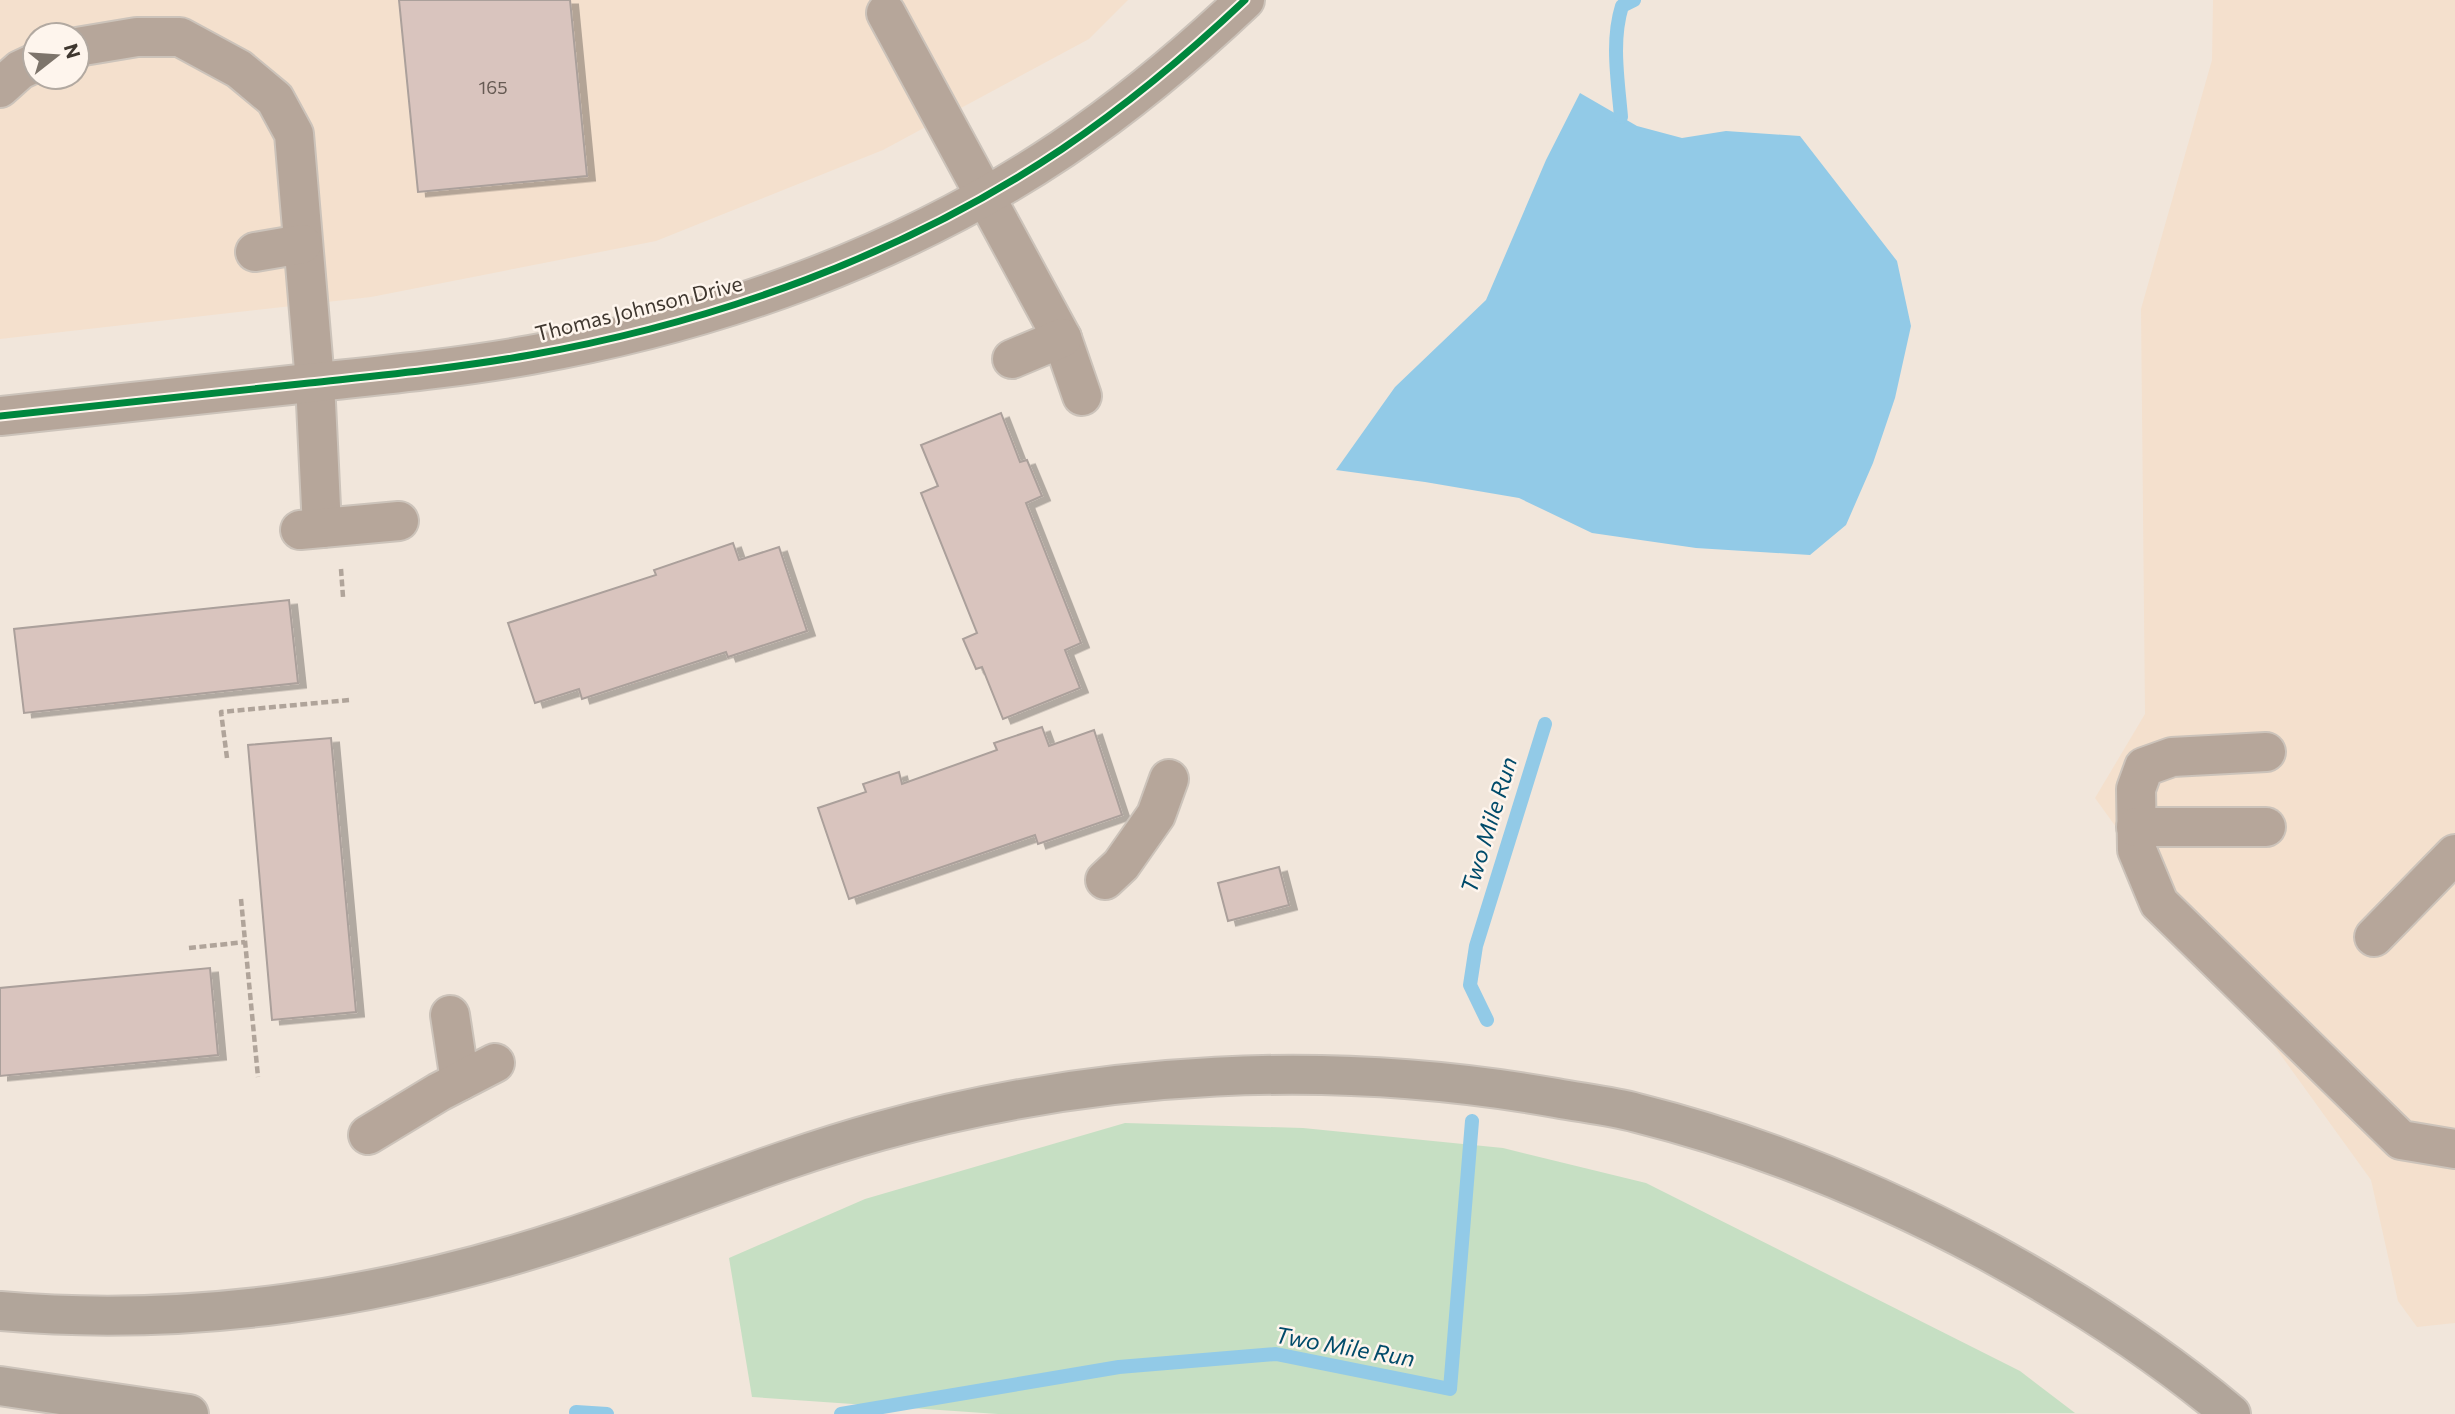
<svg xmlns="http://www.w3.org/2000/svg" width="2455" height="1414" viewBox="0 0 2455 1414" font-family="Commissioner,sans-serif">
<style>
.built{fill:#f4e0cd;fill-rule:evenodd}
.green{fill:#c6dfc3}
.water{fill:#92cae7}
.lines{fill:none;stroke-linecap:round;stroke-linejoin:round}
.stream{stroke:#92cae7;stroke-width:14}
.building{fill:#d9c4be;stroke:#aba09b;stroke-width:2;filter:url(#shadow)}
.minor-casing{stroke:#ccc3ba;stroke-width:42}
.highway-casing{stroke:#ccc3ba;stroke-width:42}
.path{stroke:#b0a49a;stroke-width:4.5;stroke-dasharray:7 3.5;stroke-linecap:butt}
.minor{stroke:#b6a69a;stroke-width:38}
.highway{stroke:#b1a59a;stroke-width:38}
.cycleway-casing{stroke:#fef5ed;stroke-width:11}
.cycleway{stroke:#00873e;stroke-width:7}
.labels{text-anchor:middle;stroke-width:5;stroke-linejoin:round;paint-order:stroke}
.number-label{font-size:18px;fill:#665a53}
.street-label{font-size:21px;fill:#3f372f;stroke:#fef5ed}
.water-label{font-size:23px;font-style:italic;fill:#014b6a;stroke:#fef5ed}
</style>
<defs>
<filter id="shadow"><feDropShadow dx="8" dy="4.5" stdDeviation="0" flood-color="#0004"/></filter>
</defs>
<rect width="100%" height="100%" fill="#f1e6db"/>
<g class="built">
<path d="M0 0H1128L1089 39 883 150 656 241 371 297 0 339ZM35 35H77V77H35Z"/>
<polygon points="2213,0 2455,0 2455,1323 2417,1327 2398,1301 2371,1180 2095,798 2145,714 2141,309 2212,60"/>
</g>
<polygon class="green" points="1125,1123 1303,1128 1503,1148 1646,1183 2020,1371 2075,1413 998,1414 752,1397 729,1258 865,1199"/>
<polygon class="water" points="1580,93 1637,126 1682,138 1726,131 1800,136 1897,261 1911,326 1895,398 1873,463 1846,525 1810,555 1696,548 1592,533 1519,498 1425,482 1336,470 1395,387 1486,300 1546,160"/>
<g class="lines">
<g class="stream">
<path d="M1621 117C1618 81 1611 41 1622 6L1634 0"/>
<polyline points="1487,1020 1470,985 1476,946 1545,724"/>
<polyline points="576,1412 607,1414"/>
<polyline points="841,1414 1119,1367 1276,1354 1450,1389 1472,1121"/>
</g>
</g>
<g class="building">
<polygon points="399,0 570,0 587,176 418,192"/>
<polygon points="1001,413 1020,462 1027,460 1042,496 1026,503 1081,643 1065,650 1080,688 1003,719 982,667 976,669 963,639 977,633 921,493 938,486 921,445"/>
<polygon points="733,543 739,560 779,547 807,631 728,657 726,652 582,699 579,689 535,703 508,623 656,575 654,570"/>
<polygon points="289,600 298,683 24,713 14,629"/>
<polygon points="1042,727 1049,746 1094,730 1122,815 1038,844 1035,835 849,899 818,808 866,792 863,784 899,772 902,784 997,750 994,743"/>
<polygon points="331,738 356,1012 272,1020 248,745"/>
<polygon points="1279,867 1289,905 1228,921 1218,883"/>
<polygon points="210,968 218,1055 0,1076 0,988"/>
</g>
<g class="lines">
<defs>
<g id="minor">
<polyline points="886,13 1062,338 1082,396"/>
<polyline points="77,47 137,37 180,37 239,69 275,99 294,134 315,382 322,528"/>
<polyline points="0,88 20,70 35,63"/>
<polyline points="255,252 302,244"/>
<polyline points="1012,359 1062,338"/>
<path d="M0 416C103 405 206 394 309 383 383 375 457 368 530 355 717 322 904 255 1062 149 1127 105 1188 54 1245 0"/>
<polyline points="300,530 399,521"/>
<polyline points="2266,752 2172,757 2144,767 2136,789 2137,850 2159,903 2401,1140 2455,1149"/>
<polyline points="2136,827 2266,827"/>
<polyline points="1105,880 1121,865 1156,815 1169,779"/>
<polyline points="2374,937 2455,854"/>
<polyline points="450,1015 460,1081"/>
<polyline points="368,1135 439,1092 495,1063"/>
</g>
<g id="highway">
<path d="M0 1311C191 1328 386 1298 568 1238 672 1204 774 1160 880 1131 1100 1070 1331 1058 1556 1098 1583 1103 1611 1106 1637 1113 1761 1144 1875 1191 1987 1251 2073 1298 2156 1351 2231 1414"/>
<polyline points="0,1386 189,1414"/>
</g>
</defs>
<use href="#minor" class="minor-casing"/>
<use href="#highway" class="highway-casing"/>
<g class="path">
<polyline points="341,569 343,597"/>
<polyline points="227,758 221,712 349,700"/>
<polyline points="241,899 258,1077"/>
<polyline points="189,948 245,942"/>
</g>
<use href="#minor" class="minor"/>
<use href="#highway" class="highway"/>
<defs>
<path id="cycleway" d="M0 416C103 405 206 394 309 383 383 375 457 368 530 355 717 322 904 255 1062 149 1127 105 1188 54 1245 0"/>
</defs>
<use href="#cycleway" class="cycleway-casing"/>
<use href="#cycleway" class="cycleway"/>
</g>
<g class="labels">
<g class="number-label">
<text x="493" y="94">165</text>
</g>
<g class="street-label">
<text transform="translate(639 309) rotate(-14)" y="7">Thomas Johnson Drive</text>
</g>
<g class="water-label">
<text transform="translate(1489 825) rotate(-73)" y="8">Two Mile Run</text>
<text transform="translate(1345 1347) rotate(10)" y="8">Two Mile Run</text>
</g>
</g>
<g transform="translate(56 56) rotate(73)"><circle r="33" fill="#fef5ed" stroke="#b2a9a1" stroke-width="2"/>
<path d="M0-5L12 26L0 18L-12 26Z" fill="#7d746b"/>
<text y="-10" font-size="19" font-weight="bold" text-anchor="middle" fill="#3f372f">N</text>
</g>
</svg>
